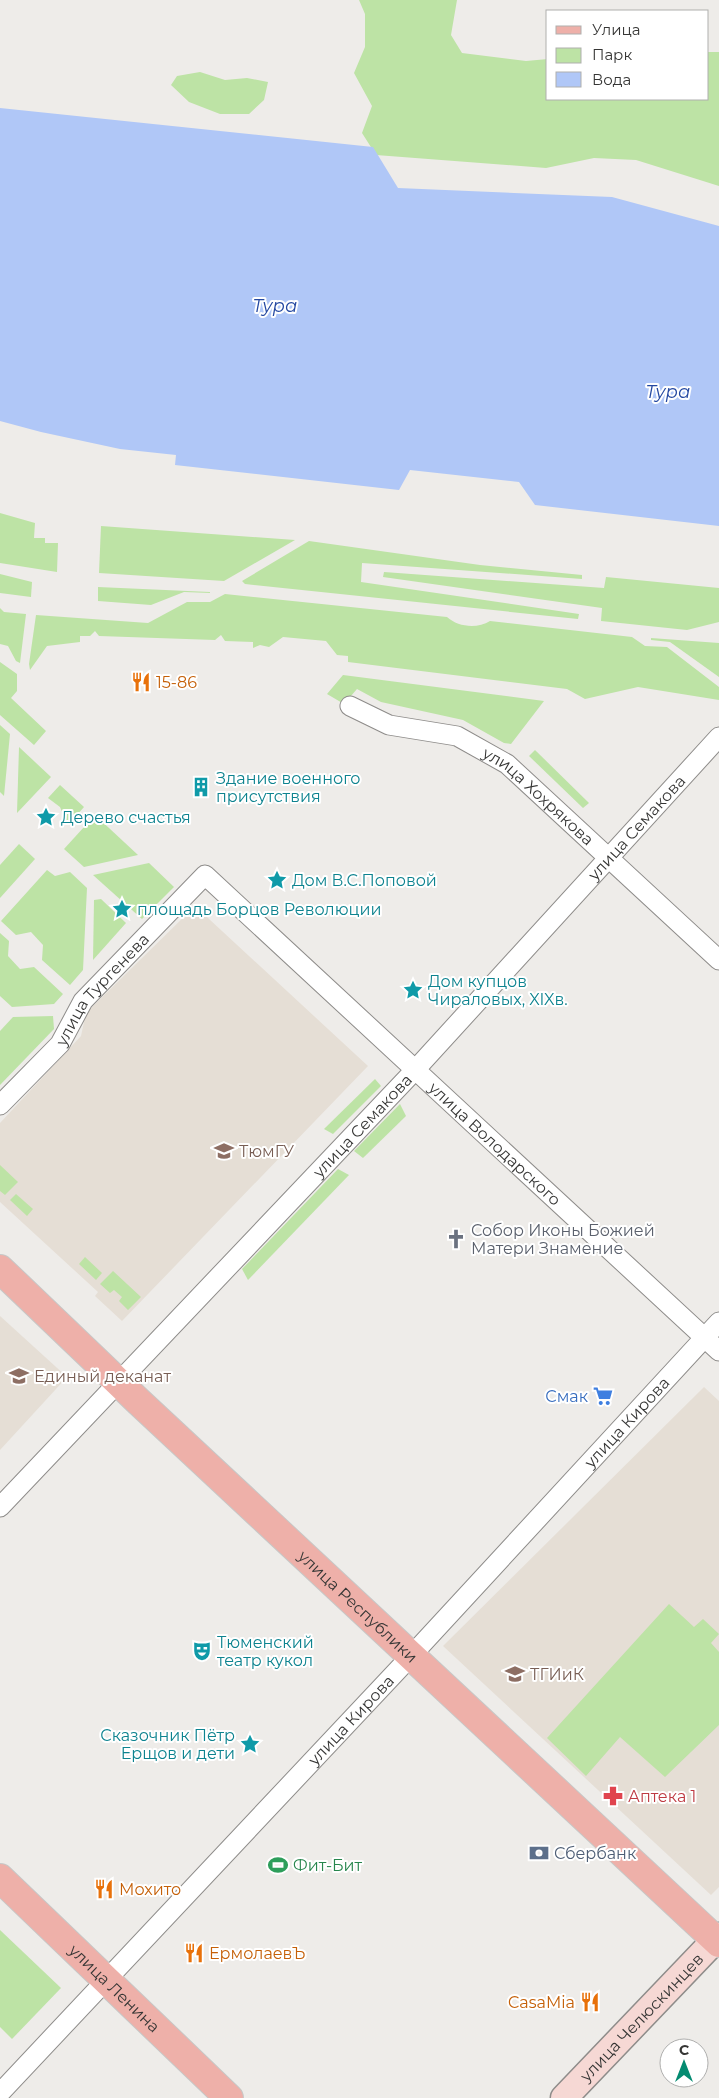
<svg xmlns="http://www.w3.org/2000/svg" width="719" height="2098" viewBox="0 0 719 2098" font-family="Montserrat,sans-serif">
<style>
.built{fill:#e5ded5}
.green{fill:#bde3a5}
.water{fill:#b0c7f7}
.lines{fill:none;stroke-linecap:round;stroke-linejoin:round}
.street-casing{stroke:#8e8c8a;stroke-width:21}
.secondary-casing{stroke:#8e8c8a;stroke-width:29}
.primary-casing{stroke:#c7c7c6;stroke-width:30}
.street{stroke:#fff;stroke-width:19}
.secondary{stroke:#f6d8d4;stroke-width:26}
.primary{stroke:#eeb0a9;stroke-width:28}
.labels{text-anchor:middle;stroke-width:4;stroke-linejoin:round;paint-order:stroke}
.food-label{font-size:16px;fill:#c56008;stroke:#fff;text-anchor:start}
.culture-label{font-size:16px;fill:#0d838f;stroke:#fff;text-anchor:start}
.street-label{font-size:16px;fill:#363635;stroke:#fff}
.education-label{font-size:16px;fill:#785e54;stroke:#fff;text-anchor:start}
.worship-label{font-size:16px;fill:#5b616d;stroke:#fff;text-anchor:start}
.shop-label{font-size:16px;fill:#366cbe;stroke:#fff;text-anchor:end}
.health-label{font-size:16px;fill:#be3a42;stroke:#fff;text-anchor:start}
.service-label{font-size:16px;fill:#4e5e75;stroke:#fff;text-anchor:start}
.leisure-label{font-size:16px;fill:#27864d;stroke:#fff;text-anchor:start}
.water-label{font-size:18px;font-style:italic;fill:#2448a1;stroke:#fff}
</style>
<rect width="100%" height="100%" fill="#eeece9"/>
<g class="built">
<polygon points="195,906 368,1066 122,1321 95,1296 98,1292 0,1202 0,1123 81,1036 86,1013"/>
<polygon points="0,1316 67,1377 0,1450"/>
<polygon points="704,1387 719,1401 719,1887 711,1895 443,1646"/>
</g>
<g class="green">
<polygon points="359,0 457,0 451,35 462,53 526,61 548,59 548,99 708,99 708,52 719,52 719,186 636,160 594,158 546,168 376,155 362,133 372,106 354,73 365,47 365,14"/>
<polygon points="200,72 225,80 247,78 268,82 264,100 249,114 220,114 189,102 171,85 177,76"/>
<polygon points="0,513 35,523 34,538 45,538 45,543 58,543 57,572 0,563"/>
<polygon points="101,526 295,540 224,581 99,573"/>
<polygon points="309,541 480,565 582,575 582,579 362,563 361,582 579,614 578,619 245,584 242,581"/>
<polygon points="384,572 604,588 606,577 719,588 719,622 687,630 601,621 602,608 383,577"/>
<polygon points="0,574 32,582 31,597 0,593"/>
<polygon points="98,587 210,592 210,593 184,592 151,605 98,601"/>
<path d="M225 594 447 617C458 627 477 629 490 621L632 637 645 646 667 647 719 687V700L638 687 585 699 567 689 348 662V656L337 655 326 641 283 637 269 647 260 645 253 648V642L225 641 221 635 215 640 99 636 95 631 90 636H80V642L47 646 30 670 29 664 36 615 148 623 187 602H210Z"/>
<polygon points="0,608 4,612 26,614 20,663 16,661 8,646 0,644"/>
<polygon points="651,638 719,643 719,677 670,642 651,640"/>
<polygon points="0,662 17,674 17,691 11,698 46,731 34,745 0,715"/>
<polygon points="343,675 544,701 511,744 504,743 463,720 381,702 357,689 344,704 327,694"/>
<polygon points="0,725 10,734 4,796 0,792"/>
<polygon points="19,747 51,777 17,813"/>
<polygon points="535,750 589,803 583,808 529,756"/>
<polygon points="60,785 84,807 68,825 60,807 48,798"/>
<polygon points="95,815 138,855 84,867 64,849"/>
<polygon points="19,844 35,859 0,898 0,865"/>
<polygon points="149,863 174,887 142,919 93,875"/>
<polygon points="47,870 55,876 70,872 87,888 83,970 70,985 42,960 43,945 31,932 16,935 1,921"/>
<polygon points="101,899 126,923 93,960 94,900"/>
<polygon points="0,933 9,941 8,956 20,969 34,967 63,994 54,1004 12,1007 0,996"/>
<polygon points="53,1016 54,1029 0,1085 0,1031 13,1017"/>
<polygon points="375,1079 381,1086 333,1134 324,1129"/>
<polygon points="400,1104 406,1116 363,1158 354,1151"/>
<polygon points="0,1165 18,1182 5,1195 0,1191"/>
<polygon points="338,1169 349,1175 248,1280 242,1269"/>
<polygon points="16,1194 33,1209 27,1216 10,1200"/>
<polygon points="85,1257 102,1273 96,1280 79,1264"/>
<polygon points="113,1271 141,1297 128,1310 119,1301 122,1297 114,1290 110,1293 100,1284"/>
<polygon points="669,1604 694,1627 703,1619 719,1634 711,1643 719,1652 719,1725 665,1777 620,1737 586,1776 547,1738"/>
<polygon points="0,1930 61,1988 12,2039 0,2027"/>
</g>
<polygon class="water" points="0,108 373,147 398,188 612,197 719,226 719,526 535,505 519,482 410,470 399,490 175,465 176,455 120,449 41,432 0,421"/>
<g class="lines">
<defs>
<g id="street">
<path id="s1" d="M350 706 389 725 457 736 507 764 719 960"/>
<path id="s2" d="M0 1105 60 1044 83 1001 205 875 719 1351"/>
<path id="s3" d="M0 1507 415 1070 719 737"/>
<path id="s4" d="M0 2093 411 1656 719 1322"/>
</g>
<g id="secondary">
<path id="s5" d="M564 2098 719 1936"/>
</g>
<g id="primary">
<path id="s6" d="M0 1269 138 1401 719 1943"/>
<path id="s7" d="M0 1878 229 2098"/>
</g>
</defs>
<use href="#street" class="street-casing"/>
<use href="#secondary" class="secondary-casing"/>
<use href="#primary" class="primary-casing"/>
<use href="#street" class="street"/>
<use href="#secondary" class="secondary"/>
<use href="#primary" class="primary"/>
</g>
<defs>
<symbol id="restaurant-bare" viewBox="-9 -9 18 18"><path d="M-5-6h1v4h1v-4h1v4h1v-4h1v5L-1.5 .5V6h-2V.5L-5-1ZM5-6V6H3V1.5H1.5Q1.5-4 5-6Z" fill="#e8710a" stroke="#fff" stroke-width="2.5" paint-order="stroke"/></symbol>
<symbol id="building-bare" viewBox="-9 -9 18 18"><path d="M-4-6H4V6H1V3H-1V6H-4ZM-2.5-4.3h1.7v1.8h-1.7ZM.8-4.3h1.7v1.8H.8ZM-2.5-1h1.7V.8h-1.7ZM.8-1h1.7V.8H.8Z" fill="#0f9aa8" stroke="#fff" stroke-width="2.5" paint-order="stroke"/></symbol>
<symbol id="sight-bare" viewBox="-9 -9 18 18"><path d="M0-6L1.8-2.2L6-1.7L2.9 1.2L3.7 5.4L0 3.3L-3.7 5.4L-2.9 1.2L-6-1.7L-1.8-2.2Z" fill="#0f9aa8" stroke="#fff" stroke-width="2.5" paint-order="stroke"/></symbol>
<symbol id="university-bare" viewBox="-9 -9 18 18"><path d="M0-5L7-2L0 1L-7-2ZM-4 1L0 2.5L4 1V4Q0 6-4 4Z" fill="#8d6e63" stroke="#fff" stroke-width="2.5" paint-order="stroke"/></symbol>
<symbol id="church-bare" viewBox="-9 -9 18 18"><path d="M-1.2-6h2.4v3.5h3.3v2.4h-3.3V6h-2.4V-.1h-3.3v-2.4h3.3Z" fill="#6b7280" stroke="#fff" stroke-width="2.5" paint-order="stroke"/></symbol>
<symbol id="supermarket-bare" viewBox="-9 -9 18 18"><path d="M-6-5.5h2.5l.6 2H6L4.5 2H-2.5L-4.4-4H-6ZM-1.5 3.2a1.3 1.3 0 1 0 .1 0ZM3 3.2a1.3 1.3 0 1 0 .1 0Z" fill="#3f7fe0" stroke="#fff" stroke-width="2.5" paint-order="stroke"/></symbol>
<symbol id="theatre-bare" viewBox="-9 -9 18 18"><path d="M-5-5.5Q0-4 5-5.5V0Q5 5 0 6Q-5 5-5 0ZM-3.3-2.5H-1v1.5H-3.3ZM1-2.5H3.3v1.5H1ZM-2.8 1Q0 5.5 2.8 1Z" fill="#0f9aa8" stroke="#fff" stroke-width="2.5" paint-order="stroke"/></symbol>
<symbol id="pharmacy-bare" viewBox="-9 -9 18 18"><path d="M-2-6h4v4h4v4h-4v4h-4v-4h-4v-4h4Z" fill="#e0444e" stroke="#fff" stroke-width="2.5" paint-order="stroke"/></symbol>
<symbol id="bank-bare" viewBox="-9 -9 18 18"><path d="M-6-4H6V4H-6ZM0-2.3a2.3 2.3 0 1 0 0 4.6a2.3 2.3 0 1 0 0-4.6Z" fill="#5c6f8a" stroke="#fff" stroke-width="2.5" paint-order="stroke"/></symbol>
<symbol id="stadium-bare" viewBox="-9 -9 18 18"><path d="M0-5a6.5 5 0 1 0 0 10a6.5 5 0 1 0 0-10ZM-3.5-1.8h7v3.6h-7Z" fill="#2e9e5b" stroke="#fff" stroke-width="2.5" paint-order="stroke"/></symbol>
</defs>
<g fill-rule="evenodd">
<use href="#restaurant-bare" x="127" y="668" width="28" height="28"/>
<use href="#building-bare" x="187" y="773" width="28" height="28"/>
<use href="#sight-bare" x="32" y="803" width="28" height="28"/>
<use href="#sight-bare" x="263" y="866" width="28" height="28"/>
<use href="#sight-bare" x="108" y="895" width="28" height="28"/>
<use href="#sight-bare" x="399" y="976" width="28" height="28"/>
<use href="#university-bare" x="210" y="1137" width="28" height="28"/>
<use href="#church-bare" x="442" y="1225" width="28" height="28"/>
<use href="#university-bare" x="5" y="1362" width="28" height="28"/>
<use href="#supermarket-bare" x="589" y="1382" width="28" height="28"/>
<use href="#theatre-bare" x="188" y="1637" width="28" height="28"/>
<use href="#university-bare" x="501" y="1660" width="28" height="28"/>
<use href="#sight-bare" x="236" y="1730" width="28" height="28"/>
<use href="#pharmacy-bare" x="599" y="1782" width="28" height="28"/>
<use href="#bank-bare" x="525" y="1839" width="28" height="28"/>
<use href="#stadium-bare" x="264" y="1851" width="28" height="28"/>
<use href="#restaurant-bare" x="90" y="1875" width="28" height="28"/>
<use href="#restaurant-bare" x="180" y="1939" width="28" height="28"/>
<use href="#restaurant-bare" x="576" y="1988" width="28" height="28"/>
</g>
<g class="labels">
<g class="food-label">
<text x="156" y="688">15-86</text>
<text x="119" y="1895">Мохито</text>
<text x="209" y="1959">ЕрмолаевЪ</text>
<text x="575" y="2008" text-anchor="end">CasaMia</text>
</g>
<g class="culture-label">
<text x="216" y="784">Здание военного<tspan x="216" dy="18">присутствия</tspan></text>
<text x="61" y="823">Дерево счастья</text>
<text x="292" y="886">Дом В.С.Поповой</text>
<text x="137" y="915">площадь Борцов Революции</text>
<text x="428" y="987">Дом купцов<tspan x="428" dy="18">Чираловых, XIXв.</tspan></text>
<text x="217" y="1648">Тюменский<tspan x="217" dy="18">театр кукол</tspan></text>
<text x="235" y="1741" text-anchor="end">Сказочник Пётр<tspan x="235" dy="18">Ерщов и дети</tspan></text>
</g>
<g class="street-label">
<text dy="6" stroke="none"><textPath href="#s1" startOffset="214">улица Хохрякова</textPath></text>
<text dy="6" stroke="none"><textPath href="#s3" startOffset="931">улица Семакова</textPath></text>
<text dy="6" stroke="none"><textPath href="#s2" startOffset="155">улица Тургенева</textPath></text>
<text dy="6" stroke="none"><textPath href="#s3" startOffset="526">улица Семакова</textPath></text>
<text dy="6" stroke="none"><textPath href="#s2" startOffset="705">улица Володарского</textPath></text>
<text dy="6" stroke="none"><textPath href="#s4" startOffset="918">улица Кирова</textPath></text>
<text dy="6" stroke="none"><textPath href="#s6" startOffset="492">улица Республики</textPath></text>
<text dy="6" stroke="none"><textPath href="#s4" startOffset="512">улица Кирова</textPath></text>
<text dy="6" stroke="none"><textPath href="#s7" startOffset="159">улица Ленина</textPath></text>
<text dy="6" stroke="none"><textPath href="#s5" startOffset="112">улица Челюскинцев</textPath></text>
</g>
<g class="education-label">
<text x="239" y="1157">ТюмГУ</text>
<text x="34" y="1382">Единый деканат</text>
<text x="530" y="1680">ТГИиК</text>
</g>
<g class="worship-label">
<text x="471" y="1236">Собор Иконы Божией<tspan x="471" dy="18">Матери Знамение</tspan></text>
</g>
<g class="shop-label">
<text x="588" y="1402">Смак</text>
</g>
<g class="health-label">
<text x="628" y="1802">Аптека 1</text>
</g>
<g class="service-label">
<text x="554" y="1859">Сбербанк</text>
</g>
<g class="leisure-label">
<text x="293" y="1871">Фит-Бит</text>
</g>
<g class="water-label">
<text x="275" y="312">Тура</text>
<text x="668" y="398">Тура</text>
</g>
</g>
<rect x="546" y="10" width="162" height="90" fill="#ffffff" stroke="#afafae"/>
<rect x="556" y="26" width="25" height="8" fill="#eeb0a9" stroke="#afafae"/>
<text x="592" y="35" font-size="15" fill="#363635">Улица</text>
<rect x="556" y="48" width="25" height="15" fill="#bde3a5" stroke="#afafae"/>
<text x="592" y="60" font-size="15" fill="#363635">Парк</text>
<rect x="556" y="72" width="25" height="15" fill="#b0c7f7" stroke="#afafae"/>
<text x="592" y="85" font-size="15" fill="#363635">Вода</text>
<g transform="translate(684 2063)"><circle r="24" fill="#ffffff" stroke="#afafae"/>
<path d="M0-4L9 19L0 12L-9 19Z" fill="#048b71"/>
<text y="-8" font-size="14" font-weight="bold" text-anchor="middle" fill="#363635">С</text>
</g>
</svg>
